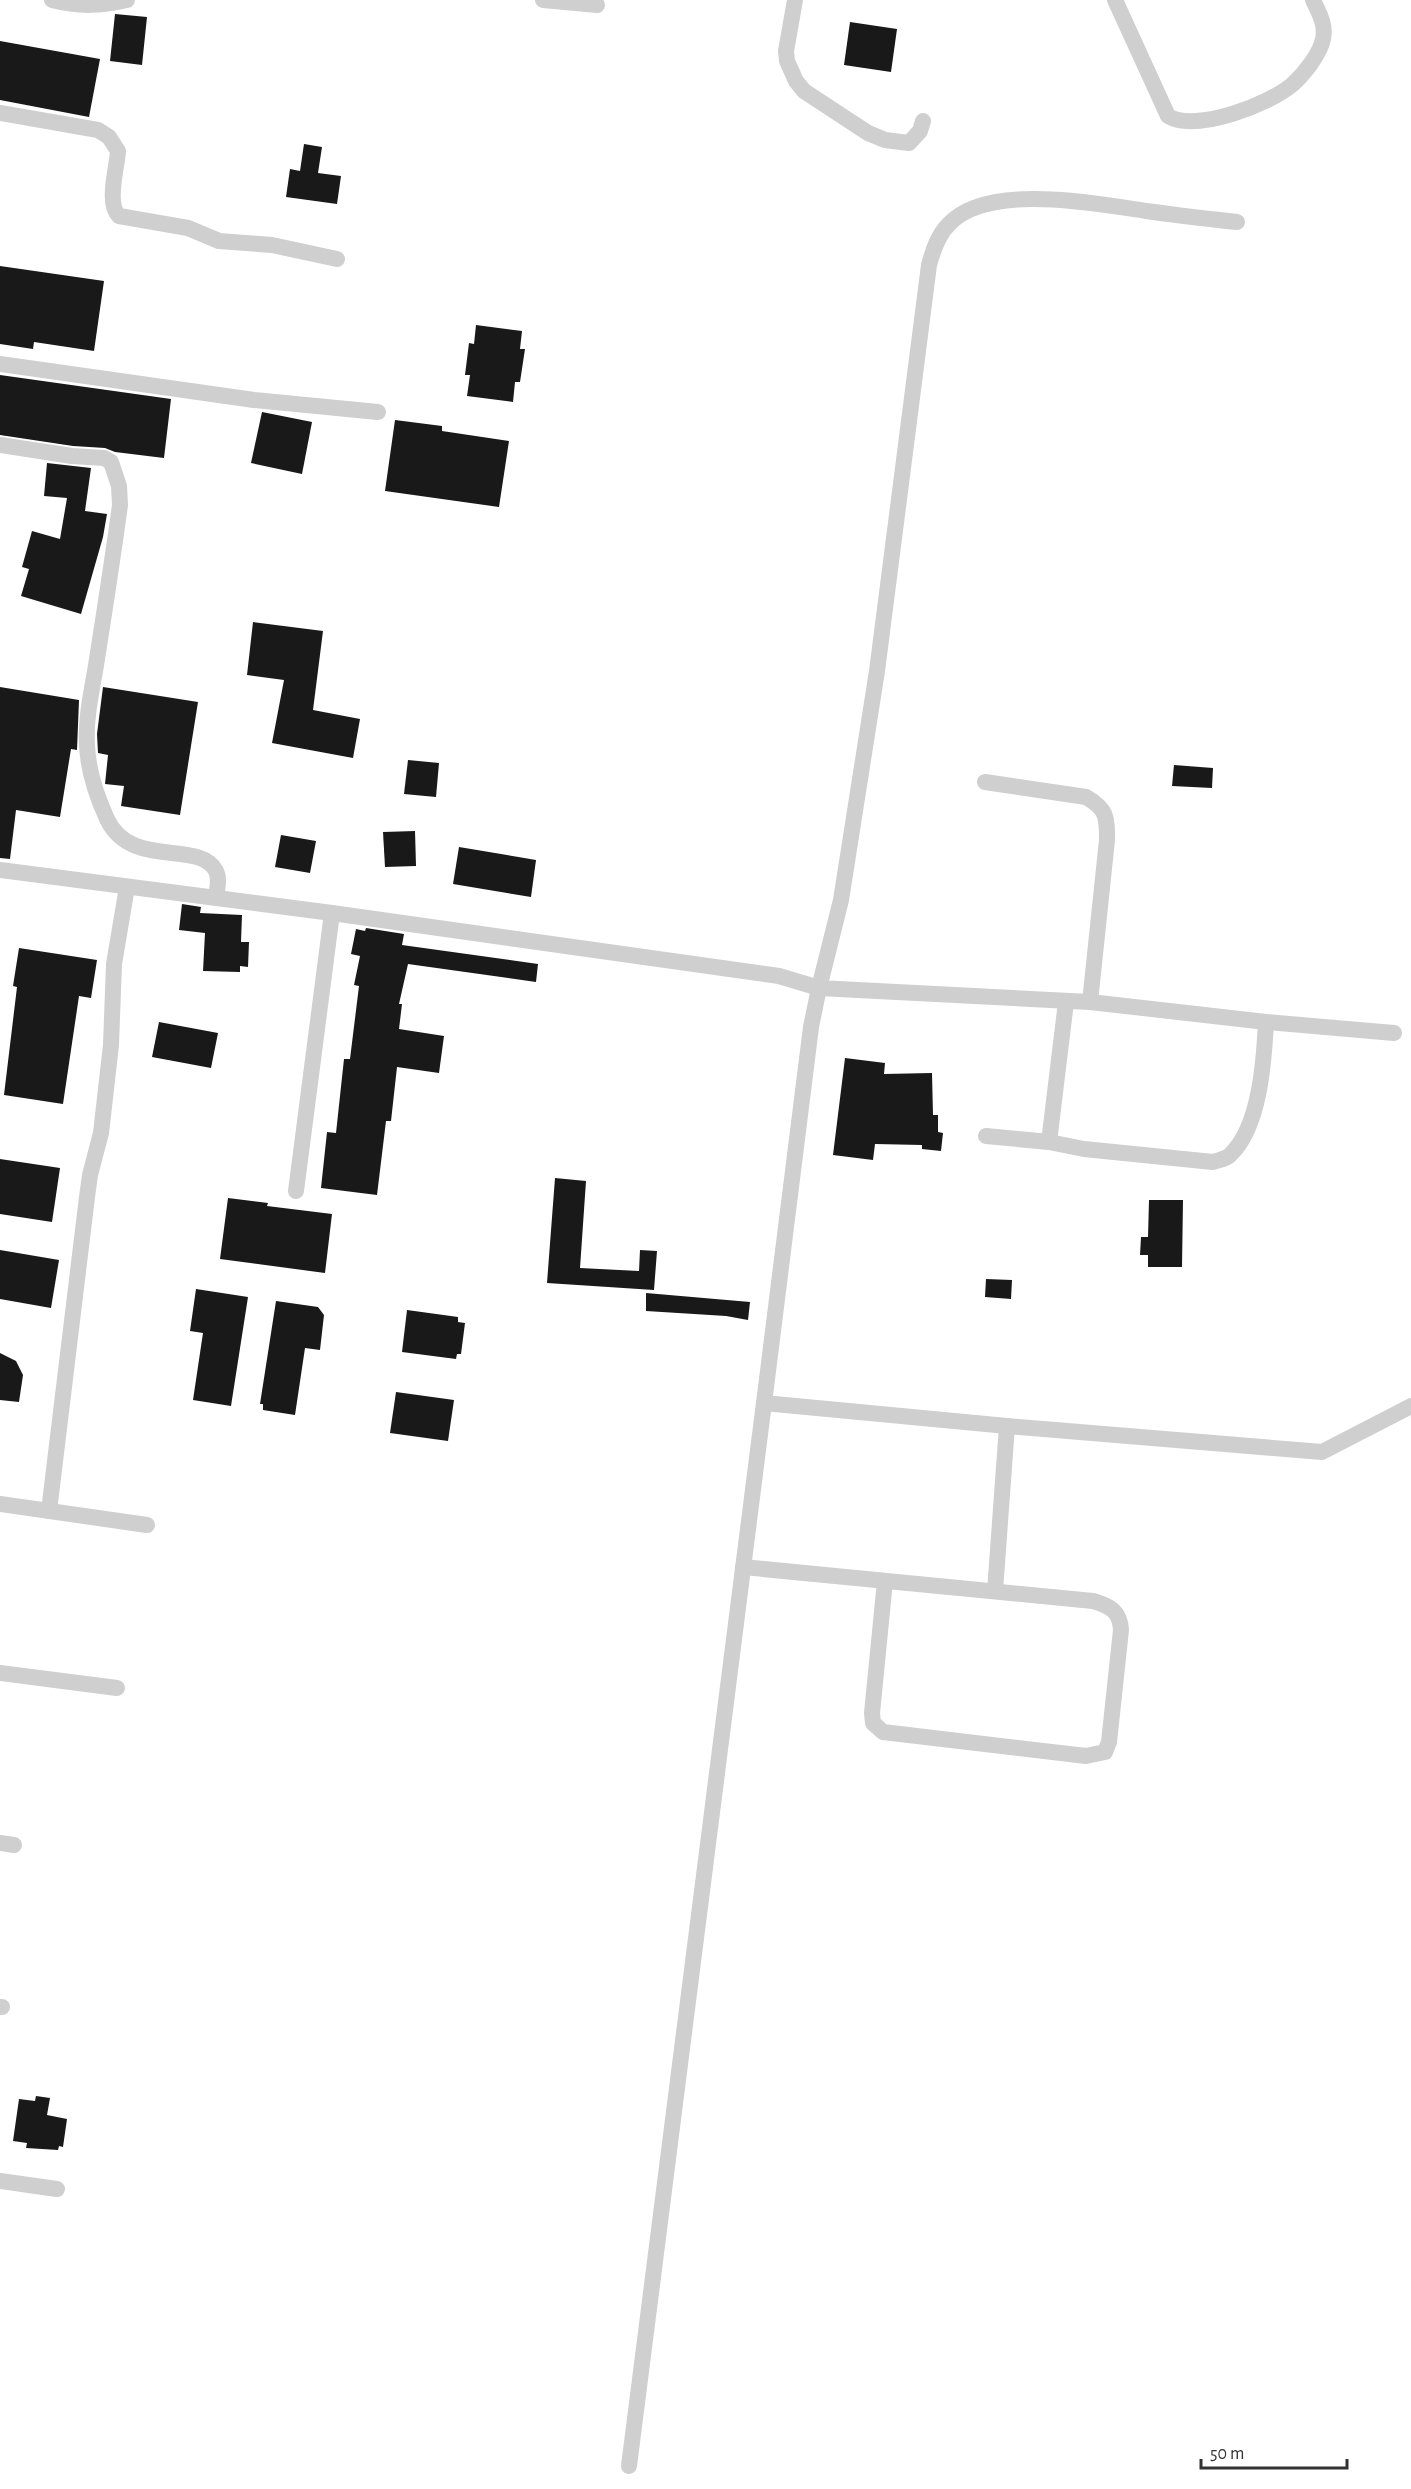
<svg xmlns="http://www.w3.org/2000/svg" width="1411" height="2489" viewBox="0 0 1411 2489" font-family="'Alegreya Sans',sans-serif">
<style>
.building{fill:#191919}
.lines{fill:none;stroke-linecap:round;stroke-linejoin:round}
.street{stroke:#cfcfcf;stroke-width:16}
</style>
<rect width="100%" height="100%" fill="#fff"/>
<g class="building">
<polygon points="115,14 147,17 142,65 110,61"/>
<polygon points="850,22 897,29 891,72 844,65"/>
<polygon points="0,41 100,59 89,117 0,100"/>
<polygon points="304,144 322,147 318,173 341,176 337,204 286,197 290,169 300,171"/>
<polygon points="0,266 104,281 94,351 34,342 33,349 0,344"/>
<polygon points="476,325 522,331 520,349 525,349 520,382 515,382 513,402 467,396 470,375 465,375 469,343 474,344"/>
<polygon points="0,375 171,399 164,458 115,452 105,448 73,446 0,435"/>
<polygon points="262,412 312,422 302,474 251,463"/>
<polygon points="395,420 442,426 442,431 509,441 499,507 385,491"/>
<polygon points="47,463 91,468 85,511 107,514 103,537 81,614 21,596 29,569 22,567 32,531 60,539 67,498 44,496"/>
<polygon points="253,622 323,631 313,710 360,719 353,758 272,743 284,680 247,675"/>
<polygon points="0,687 79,700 77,750 71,749 60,817 16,810 10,859 0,858"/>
<polygon points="103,687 198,702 180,815 121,806 124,786 105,784 108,755 98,753 97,734"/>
<polygon points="408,760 439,763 436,797 404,794"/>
<polygon points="1174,765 1213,768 1212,788 1172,786"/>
<polygon points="415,831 416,866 385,867 383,832"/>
<polygon points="281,835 316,841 310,873 275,867"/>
<polygon points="459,847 536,860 531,897 453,884"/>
<polygon points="182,904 201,907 200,913 242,915 241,942 249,942 248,967 240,966 240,972 203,971 205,933 179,930"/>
<polygon points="366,928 404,934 402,945 538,964 536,982 408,964 399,1004 402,1004 399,1029 444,1036 439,1073 397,1067 391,1121 386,1121 377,1195 321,1188 327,1132 336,1133 344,1059 350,1059 359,986 354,985 360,956 351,954 356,929 365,931"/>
<polygon points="19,948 97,960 91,998 79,996 63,1104 4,1095 17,987 13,986"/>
<polygon points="159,1022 218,1033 211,1068 152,1057"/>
<polygon points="845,1058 885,1063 884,1074 932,1073 933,1115 938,1115 938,1132 943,1133 941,1151 922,1149 922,1145 875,1144 873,1160 833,1155"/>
<polygon points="0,1159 60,1168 52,1222 0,1214"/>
<polygon points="555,1178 586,1181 580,1268 639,1271 640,1250 657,1251 654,1290 547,1283"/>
<polygon points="228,1198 268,1203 267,1206 332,1214 325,1273 220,1259"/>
<polygon points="1149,1200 1183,1200 1182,1267 1148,1267 1148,1255 1140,1255 1141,1237 1148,1237"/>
<polygon points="0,1250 59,1260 51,1308 0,1299"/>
<polygon points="986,1279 1012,1280 1011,1299 985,1297"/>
<polygon points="196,1289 248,1297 231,1406 193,1400 203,1333 190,1331"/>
<polygon points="646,1293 750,1302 748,1320 726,1316 646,1311"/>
<polygon points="276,1301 318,1307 324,1315 320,1350 305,1348 295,1415 263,1410 263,1404 260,1404"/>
<polygon points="407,1310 458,1317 458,1322 465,1323 461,1354 457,1354 456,1359 402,1352"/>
<polygon points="0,1353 16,1361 23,1375 19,1402 0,1400"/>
<polygon points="396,1392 454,1400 448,1441 390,1433"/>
<polygon points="36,2096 50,2098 47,2115 67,2119 63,2147 59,2146 58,2150 26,2148 27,2143 13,2141 19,2099 35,2101"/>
</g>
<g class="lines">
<g class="street">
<path d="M52 0C79 7 101 6 127 0"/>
<polyline points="543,0 597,5"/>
<polyline points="795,0 786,51 787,61 796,81 804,91 868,133 885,140 909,143 920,131 923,121"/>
<path d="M1115 0 1168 116C1196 133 1270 104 1293 84 1304 74 1320 54 1323 39 1326 24 1319 13 1313 0"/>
<path d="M0 113 98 130 109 137 118 151C117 168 106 204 119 216L188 228 219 241 272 245 337 259"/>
<path d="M1237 222C1209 219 1182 216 1154 212 1102 205 989 181 949 224 938 235 933 250 929 265L877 671 841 900 819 988 1090 1002 1266 1022 1394 1033"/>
<polyline points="0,364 254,400 378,412"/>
<path d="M0 445 72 456 104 458 111 462 119 486 120 505C113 557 105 608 97 659 93 686 85 717 87 745 88 771 96 795 107 819 131 870 199 839 216 871 220 879 217 889 216 898"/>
<path d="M985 782 1086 797C1107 809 1107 817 1107 840L1090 1002"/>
<polyline points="0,870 332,913 779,976 819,988 811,1027 764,1403 1007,1426 1322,1452 1411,1406"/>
<path d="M986 1136 1049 1142 1084 1149 1213 1162C1219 1160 1226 1159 1230 1155 1260 1127 1264 1061 1266 1022"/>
<polyline points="1049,1142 1066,1002"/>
<polyline points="296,1191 332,913"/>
<polyline points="0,1504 147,1525"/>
<polyline points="49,1511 87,1197 90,1175 101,1133 111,1045 114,964 127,887"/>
<path d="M743 1567 1093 1601C1110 1606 1120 1611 1121 1630L1109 1742 1105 1752 1086 1756 883 1732 873 1723 872 1713 885 1581"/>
<polyline points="995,1591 1007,1426"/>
<polyline points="0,1673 117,1688"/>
<polyline points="0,1843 14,1845"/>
<polyline points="0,2007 2,2007"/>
<polyline points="0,2181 57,2189"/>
<polyline points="629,2466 764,1403"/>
</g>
</g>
<path d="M1201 2459v9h146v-9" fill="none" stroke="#323232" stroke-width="3"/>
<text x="1210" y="2459" font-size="18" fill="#323232" stroke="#ffffff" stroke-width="4.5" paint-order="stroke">50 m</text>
</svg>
